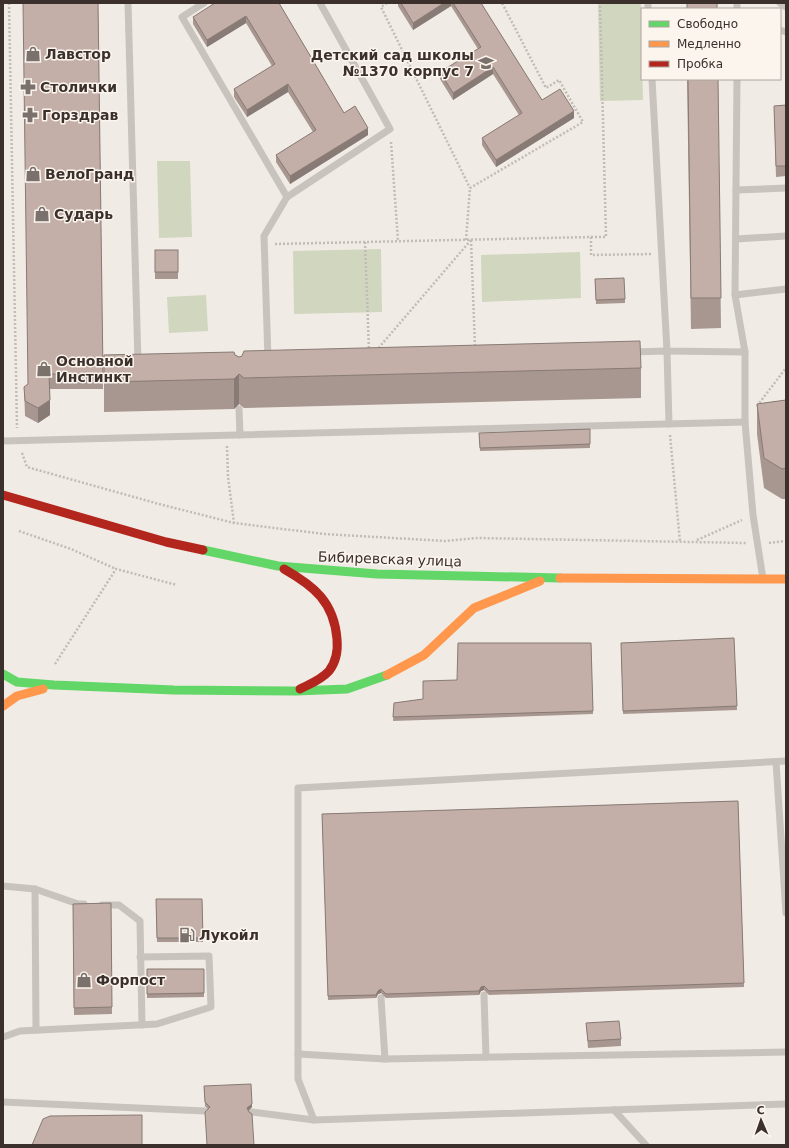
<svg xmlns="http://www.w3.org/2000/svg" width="789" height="1148" viewBox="0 0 789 1148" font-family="'DejaVu Sans',sans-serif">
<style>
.green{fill:#d1d6bf}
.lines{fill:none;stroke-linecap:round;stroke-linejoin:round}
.path{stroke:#c2bbb6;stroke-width:2.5;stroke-dasharray:2 2;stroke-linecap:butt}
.lane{stroke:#c9c3be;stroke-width:7}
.fast{stroke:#63d668;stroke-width:9}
.slow{stroke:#ff974d;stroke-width:9}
.jam{stroke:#b3261e;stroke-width:9}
.wall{fill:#a89690}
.shaded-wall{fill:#887a75}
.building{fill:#c3afa7;stroke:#887a75}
.labels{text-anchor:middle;stroke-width:3;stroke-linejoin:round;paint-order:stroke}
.poi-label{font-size:14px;font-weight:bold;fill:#3b302b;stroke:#fbf5ee;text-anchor:start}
.street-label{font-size:14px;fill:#3b302b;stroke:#fbf5ee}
</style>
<rect width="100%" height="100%" fill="#f0ebe5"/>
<g class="green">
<polygon points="598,3 641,3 643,100 600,101"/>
<polygon points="157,161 190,161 192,237 159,238"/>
<polygon points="381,249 382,312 294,314 293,251"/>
<polygon points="580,252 581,298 482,302 481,255"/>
<polygon points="206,295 208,331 169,333 167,297"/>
</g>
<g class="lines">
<g class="path">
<polyline points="9,3 17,428"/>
<polyline points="387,3 381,7 470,188"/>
<polyline points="391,142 398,241"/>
<polyline points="591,237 606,237 600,3"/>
<polyline points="466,240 470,188 583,122 559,80 546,88 502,3"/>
<polyline points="471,240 475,347"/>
<polyline points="365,242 369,351"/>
<polyline points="275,244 591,237 591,255 651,254"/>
<polyline points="376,351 471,240"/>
<polyline points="757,406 786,368"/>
<polyline points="670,435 680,542"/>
<polyline points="227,446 228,477 234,523"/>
<polyline points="22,453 27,467 159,504 234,523 324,534 445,541 477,538 746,543"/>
<polyline points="19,531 71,549 116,569"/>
<polyline points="697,540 742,520"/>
<polyline points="769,543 786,541"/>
<polyline points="55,664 116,569 177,585"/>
</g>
<g class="lane">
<polyline points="128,3 138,363"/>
<polyline points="204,3 182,17 287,197 264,236 268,359"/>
<polyline points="648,3 648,9"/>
<polyline points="780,3 786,7"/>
<polyline points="737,9 737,3"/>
<polyline points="780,30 786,32"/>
<polyline points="652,79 667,351 745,352"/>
<polyline points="737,79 735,295 745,352 745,422 753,515 763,579"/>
<polyline points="736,190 786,188"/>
<polyline points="287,197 390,129 320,3"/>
<polyline points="736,239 786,236"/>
<polyline points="735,295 786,289"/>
<polyline points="632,352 667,351 669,424"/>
<polyline points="239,409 240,435"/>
<polyline points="3,441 745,422"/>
<polyline points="776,762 786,913"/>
<polyline points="3,886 35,889 78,904 84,904"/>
<polyline points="35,889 36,1030"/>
<polyline points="102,905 119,905 140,921 142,1025"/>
<polyline points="484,995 486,1057"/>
<polyline points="381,998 385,1059"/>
<polyline points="3,1037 20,1031 157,1024 211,1007 209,956 140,957"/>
<polyline points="298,1054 385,1059 786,1052"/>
<polyline points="3,1102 205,1111"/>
<polyline points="614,1110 646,1145"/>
<polyline points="252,1112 314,1120 786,1104"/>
<polyline points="314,1120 298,1079 298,788 786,761"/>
</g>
<g class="fast">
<polyline points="203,550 278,566 377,574 560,578"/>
<polyline points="3,674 17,682 54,685 174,690 296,691 347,689 387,675"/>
</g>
<g class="slow">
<polyline points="560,578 786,579"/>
<polyline points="387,675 424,655 474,608 540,581"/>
<polyline points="3,706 17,696 43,689"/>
</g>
<g class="jam">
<polyline points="3,495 166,542 203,550"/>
<path d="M284 569C314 586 334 602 337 639 338 650 336 662 329 671 321 680 310 684 300 689"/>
</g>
</g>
<g class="wall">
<polygon points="98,3 103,389 50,389 50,415 38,423 25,416 24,387 28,385"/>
<polygon points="279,3 344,113 368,135 290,184 276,162 276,155 313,132 288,92 247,117 234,97 234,89 272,66 246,23 207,47 193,24 193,17"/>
<polygon points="398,3 481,3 542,100 574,118 496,167 482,145 482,138 519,115 493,74 453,100 440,79 440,72 478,49 451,6 413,30 398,6"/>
<polygon points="687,79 718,79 721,328 691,329"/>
<polygon points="786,105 786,176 776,177 774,106"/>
<rect x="155" y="250" width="23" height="29"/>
<polygon points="595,279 625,299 625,303 596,304"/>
<polygon points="104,355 235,355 239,357 641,368 641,398 244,408 239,404 234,409 104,412"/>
<polygon points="786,400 786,499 782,499 764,488 757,434 757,404"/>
<polygon points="590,429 590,448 480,451 479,433"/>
<polygon points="734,638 737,710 623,714 621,643"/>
<polygon points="591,643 593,714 393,721 394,703 423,699 457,680"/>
<polygon points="738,801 744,987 489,995 484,990 481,991 479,995 386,998 381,993 378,994 376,998 328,1000 322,814"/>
<polygon points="156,899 202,899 203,942 157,942"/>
<polygon points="111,903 112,1014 74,1015 73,904"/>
<polygon points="147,969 204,969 204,997 147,998"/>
<polygon points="586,1023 621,1039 621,1046 588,1048"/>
<polygon points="204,1086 252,1107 248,1111 208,1109 205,1106"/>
</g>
<g class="shaded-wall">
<polygon points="444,3 451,3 451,6 413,30 413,23"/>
<polygon points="246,16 246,23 207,47 207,40"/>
<polygon points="493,67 493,74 453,100 453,93"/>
<polygon points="288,84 288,92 247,117 247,110"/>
<polygon points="574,111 574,118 496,167 496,160"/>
<polygon points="368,128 368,135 290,184 290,176"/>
<polygon points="239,374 239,404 234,409 234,379"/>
<polygon points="50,400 50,415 38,423 38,408"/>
<polygon points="484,986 484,990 481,991 479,995 479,991 481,987"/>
<polygon points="381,989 381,993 378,994 376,998 376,995 378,991"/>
<polygon points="252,1104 252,1107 247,1112 247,1108"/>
</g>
<g class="building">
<polygon points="23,3 98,3 103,374 49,374 50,400 38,408 25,401 24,387 28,384"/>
<polygon points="215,3 279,3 344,113 355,106 368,128 290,176 276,155 316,130 288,84 247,110 234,89 275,64 246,16 207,40 193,17"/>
<polygon points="401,3 444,3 413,23"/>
<polygon points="453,3 481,3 542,100 560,89 574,111 496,160 482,138 522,113 493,67 453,93 440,72 481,47"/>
<rect x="687" y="3" width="30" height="6"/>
<polygon points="688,79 718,79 721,298 691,298"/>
<polygon points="786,105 786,166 776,166 774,106"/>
<rect x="155" y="250" width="23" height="22"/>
<polygon points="624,278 625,299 596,300 595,279"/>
<polygon points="640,341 641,368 244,378 239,374 234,379 104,382 104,355 234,352 235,355 239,357 242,356 244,351"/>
<polygon points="786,400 786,468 782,469 764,458 757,404"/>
<polygon points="590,429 590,444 480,448 479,433"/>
<polygon points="734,638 737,706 623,711 621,643"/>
<polygon points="458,643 591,643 593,711 393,717 394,703 423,699 423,681 457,680"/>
<polygon points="738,801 744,983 489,991 484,986 481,987 479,991 386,994 381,989 378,991 376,995 328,996 322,814"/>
<polygon points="156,899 202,899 203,938 157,938"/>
<polygon points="111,903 112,1007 74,1008 73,904"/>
<polygon points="147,969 204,969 204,993 147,994"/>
<polygon points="619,1021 621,1039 588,1041 586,1023"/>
<polygon points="251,1084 252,1104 247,1108 249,1112 252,1114 254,1145 207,1145 205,1112 210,1107 205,1102 204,1086"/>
<polygon points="142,1115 142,1145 32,1145 43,1119 50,1116"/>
</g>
<defs>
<symbol id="shop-bare" viewBox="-9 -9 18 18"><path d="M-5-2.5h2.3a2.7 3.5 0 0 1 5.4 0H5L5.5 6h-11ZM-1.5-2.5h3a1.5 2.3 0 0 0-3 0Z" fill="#7a716c" stroke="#fbf5ee" stroke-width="2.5" paint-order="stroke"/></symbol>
<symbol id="school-bare" viewBox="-9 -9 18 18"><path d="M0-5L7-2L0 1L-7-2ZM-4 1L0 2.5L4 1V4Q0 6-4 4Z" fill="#7a716c" stroke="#fbf5ee" stroke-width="2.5" paint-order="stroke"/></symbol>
<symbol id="pharmacy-bare" viewBox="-9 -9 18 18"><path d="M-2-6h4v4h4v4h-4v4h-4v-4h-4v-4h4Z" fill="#7a716c" stroke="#fbf5ee" stroke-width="2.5" paint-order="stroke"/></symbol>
<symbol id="fuel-bare" viewBox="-9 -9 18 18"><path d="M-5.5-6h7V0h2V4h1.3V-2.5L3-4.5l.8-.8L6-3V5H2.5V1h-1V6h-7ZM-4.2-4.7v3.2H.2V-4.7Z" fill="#7a716c" stroke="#fbf5ee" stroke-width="2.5" paint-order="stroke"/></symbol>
</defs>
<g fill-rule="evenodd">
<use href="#shop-bare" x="22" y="43" width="22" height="22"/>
<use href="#school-bare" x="475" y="52" width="22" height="22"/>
<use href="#pharmacy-bare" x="17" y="76" width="22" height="22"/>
<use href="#pharmacy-bare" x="19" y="104" width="22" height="22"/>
<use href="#shop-bare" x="22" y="163" width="22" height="22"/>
<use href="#shop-bare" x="31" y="203" width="22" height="22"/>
<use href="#shop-bare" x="33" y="358" width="22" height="22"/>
<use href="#fuel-bare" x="176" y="924" width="22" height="22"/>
<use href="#shop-bare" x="73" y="969" width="22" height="22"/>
</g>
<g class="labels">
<g class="poi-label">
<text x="45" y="59">Лавстор</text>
<text x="474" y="60" text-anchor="end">Детский сад школы<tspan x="474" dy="16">№1370 корпус 7</tspan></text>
<text x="40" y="92">Столички</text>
<text x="42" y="120">Горздрав</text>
<text x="45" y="179">ВелоГранд</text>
<text x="54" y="219">Сударь</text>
<text x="56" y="366">Основной<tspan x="56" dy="16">Инстинкт</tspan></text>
<text x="199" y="940">Лукойл</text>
<text x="96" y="985">Форпост</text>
</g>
<g class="street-label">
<text transform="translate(390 559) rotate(2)" y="5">Бибиревская улица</text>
</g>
</g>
<rect width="789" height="1148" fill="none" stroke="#3b302b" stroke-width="8"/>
<rect x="641" y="8" width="140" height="72" fill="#fbf5ee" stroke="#aea6a0"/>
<rect x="649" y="21" width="20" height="6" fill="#63d668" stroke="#aea6a0"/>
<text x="677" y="28" font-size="12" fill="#3b302b">Свободно</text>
<rect x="649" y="41" width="20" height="6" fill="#ff974d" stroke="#aea6a0"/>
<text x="677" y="48" font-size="12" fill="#3b302b">Медленно</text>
<rect x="649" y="61" width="20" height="6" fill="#b3261e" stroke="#aea6a0"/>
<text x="677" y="68" font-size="12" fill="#3b302b">Пробка</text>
<g transform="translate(761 1120) rotate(358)" stroke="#fbf5ee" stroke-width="3" paint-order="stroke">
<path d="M0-3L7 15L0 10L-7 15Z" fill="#3b302b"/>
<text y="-6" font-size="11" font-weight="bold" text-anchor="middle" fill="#3b302b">С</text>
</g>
</svg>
